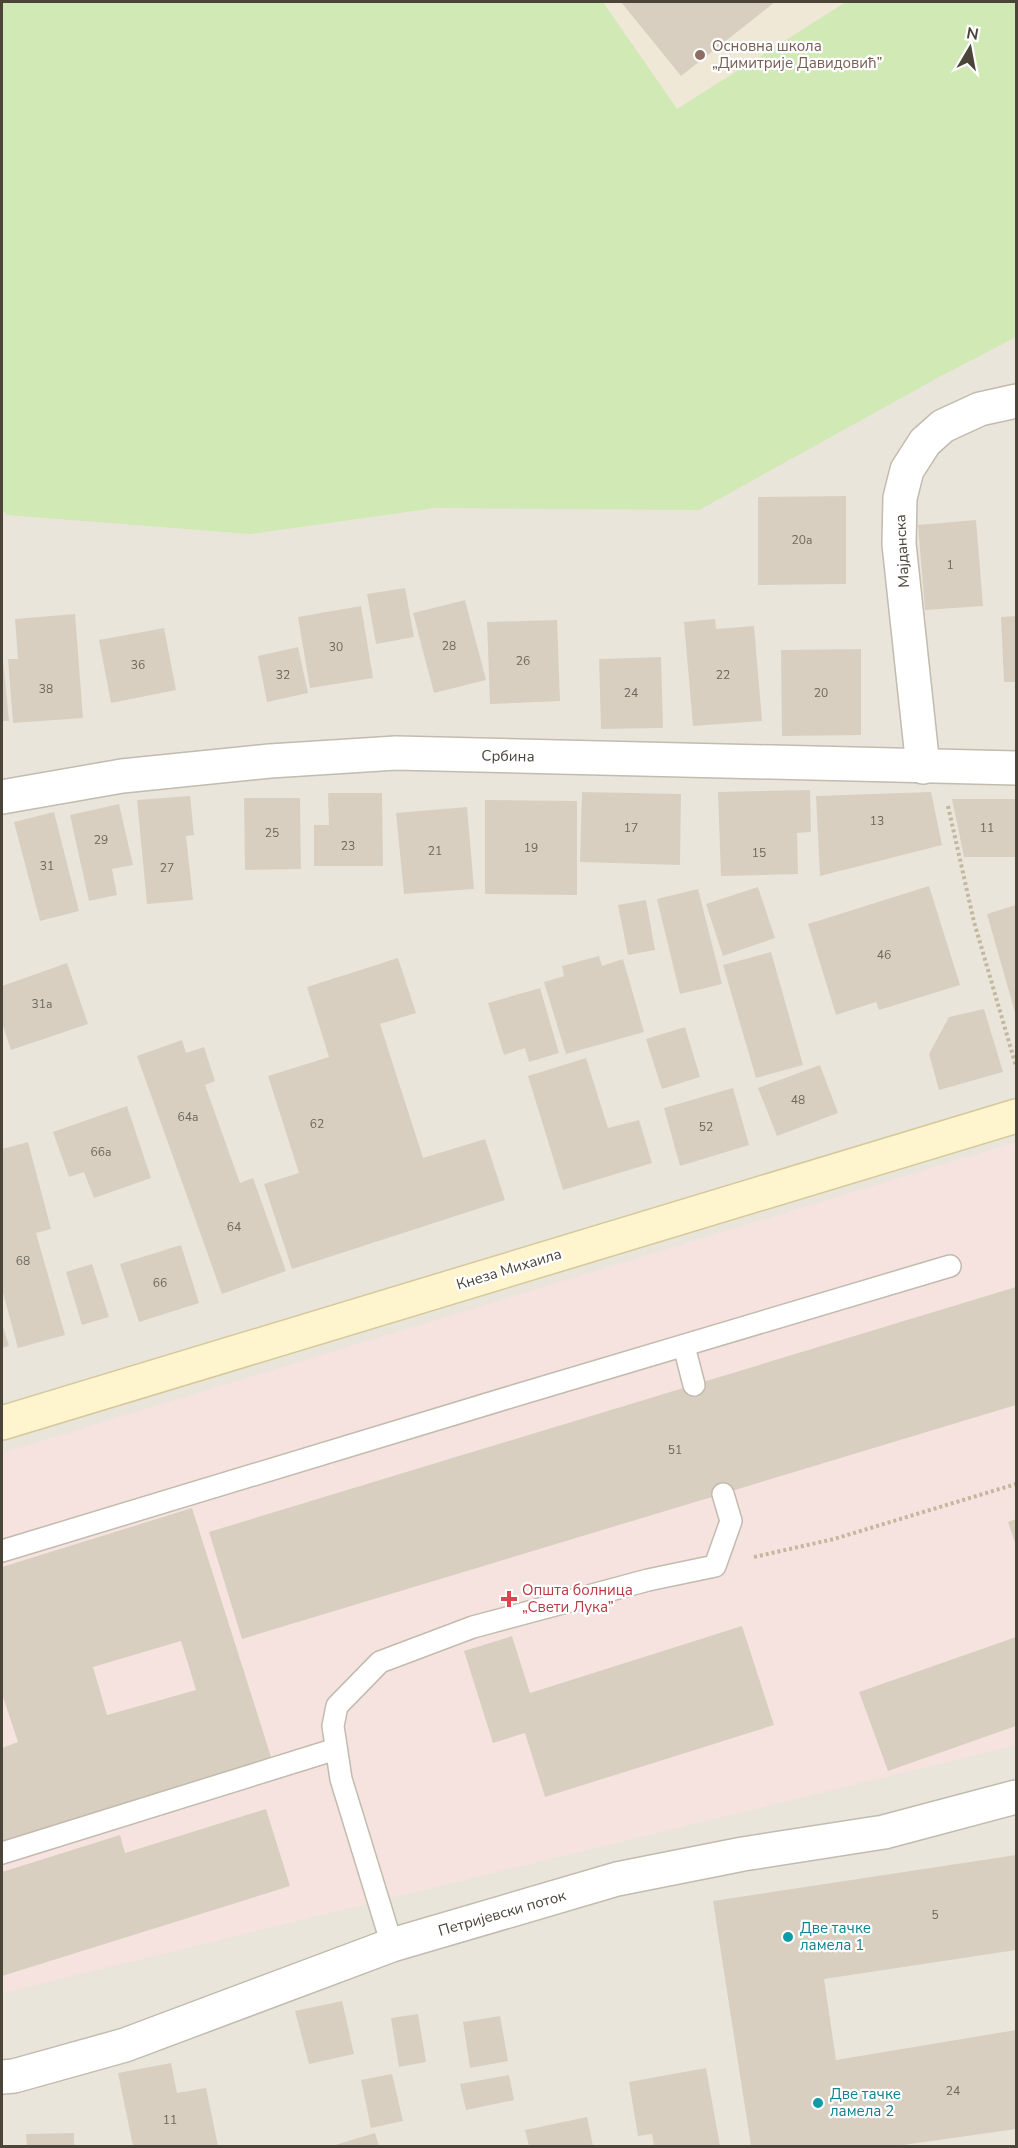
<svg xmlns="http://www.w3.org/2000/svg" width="1018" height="2148" viewBox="0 0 1018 2148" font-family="'Nunito Sans',sans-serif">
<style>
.residential{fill:#eae5da}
.education{fill:#efe8d6}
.medical{fill:#f6e3e0}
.green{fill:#d0e9b5}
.building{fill:#d8cfc1;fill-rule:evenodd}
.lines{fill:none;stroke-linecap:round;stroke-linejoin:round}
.service-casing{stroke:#c2bbae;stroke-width:24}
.minor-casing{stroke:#c2bbae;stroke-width:36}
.secondary-casing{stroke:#d5c89b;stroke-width:36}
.path{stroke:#c3b79f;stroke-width:4;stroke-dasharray:3 3;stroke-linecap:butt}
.service{stroke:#fff;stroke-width:21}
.minor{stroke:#fff;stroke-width:33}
.secondary{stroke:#fef4cd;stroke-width:33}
.education-dot{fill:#8d6e63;stroke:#fff;stroke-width:2}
.health-dot{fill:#e0444e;stroke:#fff;stroke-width:2}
.culture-dot{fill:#0f9aa8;stroke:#fff;stroke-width:2}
.labels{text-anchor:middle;stroke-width:4.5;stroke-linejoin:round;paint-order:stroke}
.number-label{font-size:12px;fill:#6e675b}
.education-label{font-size:15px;fill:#785e54;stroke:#fff;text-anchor:start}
.street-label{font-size:15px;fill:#4a4439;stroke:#fff}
.health-label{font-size:15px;fill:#be3a42;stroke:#fff;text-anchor:start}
.culture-label{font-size:15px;fill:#0d838f;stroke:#fff;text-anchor:start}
</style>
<rect width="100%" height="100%" fill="#f6f3ec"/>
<rect class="residential" x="2" y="2" width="1014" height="2144"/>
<polygon class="education" points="599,2 846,2 677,109"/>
<polygon class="medical" points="1016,1142 1016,1745 2,1993 2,1453"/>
<polygon class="green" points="2,2 603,2 677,109 846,2 1016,2 1016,337 941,376 699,510 435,508 250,534 7,515 2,510"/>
<g class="building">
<polygon points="621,2 775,2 681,76"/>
<polygon points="846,496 846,584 758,585 758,497"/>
<polygon points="976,520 983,606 925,610 918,525"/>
<polygon points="405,588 414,637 376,644 367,594"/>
<polygon points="465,600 486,680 434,693 413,613"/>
<polygon points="361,606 373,678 310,688 298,617"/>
<polygon points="75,614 83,718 13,723 8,659 18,659 15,619"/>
<polygon points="1016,616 1016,682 1004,682 1001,617"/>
<polygon points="715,619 716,629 754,626 762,721 693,726 684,622"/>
<polygon points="557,620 560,701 490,704 487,622"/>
<polygon points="164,628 176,690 111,703 99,640"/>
<polygon points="298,647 308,693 267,702 258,656"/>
<polygon points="861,649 861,735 782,736 781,650"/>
<polygon points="661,657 663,728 601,729 599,659"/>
<polygon points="2,660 3,660 9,721 2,721"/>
<polygon points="810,790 811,832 797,833 798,874 721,876 718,792"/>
<polygon points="582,792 681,794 680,865 580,862"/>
<polygon points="931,792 942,845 820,876 816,796"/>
<polygon points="328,793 382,793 383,866 314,866 314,825 329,825"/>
<polygon points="190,796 194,835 186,836 193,900 147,904 137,800"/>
<polygon points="244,798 300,798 301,869 245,870"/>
<polygon points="952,799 1016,799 1016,857 964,857"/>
<polygon points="485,800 577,801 577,895 485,894"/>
<polygon points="119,804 133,865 112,869 117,895 89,901 70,815"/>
<polygon points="467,807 474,889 404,894 396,813"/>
<polygon points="54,812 79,911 40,921 14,822"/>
<polygon points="929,886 960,985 879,1010 876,1002 836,1015 808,924"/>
<polygon points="758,887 775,938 723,956 706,904"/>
<polygon points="698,889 722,984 680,994 657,899"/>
<polygon points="646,900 655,950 628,955 618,905"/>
<polygon points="1016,905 1016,1016 987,914"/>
<polygon points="771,952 803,1065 756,1078 723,965"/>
<polygon points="599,956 602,966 623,959 644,1032 566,1054 544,982 564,976 562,966"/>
<polygon points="398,958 416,1013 380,1024 423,1158 485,1139 505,1200 292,1269 264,1184 299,1173 268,1076 329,1057 307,987"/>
<polygon points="67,963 88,1024 11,1050 2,1023 2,986"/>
<polygon points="540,988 559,1053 529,1062 525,1048 504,1055 488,1003"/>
<polygon points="984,1009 1003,1072 939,1090 929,1054 949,1017"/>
<polygon points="685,1027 700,1077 662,1089 646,1039"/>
<polygon points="182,1040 186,1053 204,1047 215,1081 205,1085 240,1183 253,1178 286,1271 222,1294 137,1056"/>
<polygon points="586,1058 608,1128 639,1120 652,1163 563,1190 528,1076"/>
<polygon points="820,1065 838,1113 777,1136 758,1088"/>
<polygon points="733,1088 749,1145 680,1166 664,1108"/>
<polygon points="127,1106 151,1178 94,1198 84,1172 69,1177 53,1132"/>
<polygon points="28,1142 51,1229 36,1233 65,1335 18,1348 2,1289 2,1149"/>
<polygon points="181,1245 199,1303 139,1322 120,1264"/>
<polygon points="92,1264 109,1317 82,1325 66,1272"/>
<polygon points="1016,1287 1016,1405 242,1639 209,1532"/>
<polygon points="2,1323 9,1346 2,1348"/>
<path d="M192 1508 272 1760 2 1845V1748L18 1742 2 1694V1567ZM181 1641 196 1690 107 1715 93 1667Z"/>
<polygon points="1016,1519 1016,1546 1008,1522"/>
<polygon points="742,1626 774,1725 545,1797 525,1733 493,1743 464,1651 512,1636 530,1693"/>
<polygon points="1016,1637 1016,1726 888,1771 859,1692"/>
<polygon points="266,1809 290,1886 2,1976 2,1872 120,1835 125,1853"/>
<polygon points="1016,1855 1016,1950 824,1979 836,2060 1016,2030 1016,2129 896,2146 751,2146 713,1901"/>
<polygon points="342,2001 354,2054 309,2064 295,2011"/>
<polygon points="418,2014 426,2062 399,2067 391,2018"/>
<polygon points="500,2016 508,2061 470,2068 463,2022"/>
<polygon points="171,2063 177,2093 206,2088 218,2146 133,2146 118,2073"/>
<polygon points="706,2068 720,2146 654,2146 652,2134 638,2136 629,2082"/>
<polygon points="392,2074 403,2121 371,2128 361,2080"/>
<polygon points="509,2075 514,2100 466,2110 460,2084"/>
<polygon points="587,2117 593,2146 529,2146 525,2130"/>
<polygon points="74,2133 74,2146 27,2146 26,2134"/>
<polygon points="375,2133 379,2146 332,2146"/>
</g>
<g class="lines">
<defs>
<g id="service">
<polyline points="684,1346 694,1385"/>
<polyline points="2,1551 517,1395 950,1266"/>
<polyline points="2,1853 336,1749"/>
<polyline points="392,1945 341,1779 333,1726 337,1706 380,1662 473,1627 648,1580 715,1566 731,1521 723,1494"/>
</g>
<g id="minor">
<polyline points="923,767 899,544 900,498 907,470 925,442 943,426 980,409 1016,401"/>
<polyline points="2,797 122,776 270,761 396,753 1016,768"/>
<polyline points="2,2077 14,2076 125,2045 392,1945 617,1879 743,1854 884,1832 1016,1797"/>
</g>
<polyline id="secondary" points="2,1423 1016,1116"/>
</defs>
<use href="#service" class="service-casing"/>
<use href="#minor" class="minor-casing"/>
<use href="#secondary" class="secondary-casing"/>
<g class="path">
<polyline points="948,806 974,922 1016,1066"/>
<polyline points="754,1557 834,1539 1016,1484"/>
</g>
<use href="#service" class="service"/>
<use href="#minor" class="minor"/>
<use href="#secondary" class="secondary"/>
</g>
<circle class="education-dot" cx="700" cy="55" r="6"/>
<path class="health-dot" d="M506 1590h6v6h6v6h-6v6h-6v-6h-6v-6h6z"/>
<g class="culture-dot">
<circle cx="788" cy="1937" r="6"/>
<circle cx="818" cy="2103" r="6"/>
</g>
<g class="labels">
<g class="number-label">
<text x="802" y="544">20a</text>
<text x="950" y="569">1</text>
<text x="449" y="650">28</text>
<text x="336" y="651">30</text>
<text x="523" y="665">26</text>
<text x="138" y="669">36</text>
<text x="283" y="679">32</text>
<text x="723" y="679">22</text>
<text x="46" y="693">38</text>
<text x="631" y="697">24</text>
<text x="821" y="697">20</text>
<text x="877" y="825">13</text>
<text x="631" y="832">17</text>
<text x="987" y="832">11</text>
<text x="272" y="837">25</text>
<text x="101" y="844">29</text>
<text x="348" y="850">23</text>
<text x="531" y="852">19</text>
<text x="435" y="855">21</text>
<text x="759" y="857">15</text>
<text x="47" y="870">31</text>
<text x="167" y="872">27</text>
<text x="884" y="959">46</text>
<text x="42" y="1008">31a</text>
<text x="798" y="1104">48</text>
<text x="188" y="1121">64a</text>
<text x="317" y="1128">62</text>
<text x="706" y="1131">52</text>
<text x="101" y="1156">66a</text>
<text x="234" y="1231">64</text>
<text x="23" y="1265">68</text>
<text x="160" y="1287">66</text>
<text x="675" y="1454">51</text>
<text x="935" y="1919">5</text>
<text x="953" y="2095">24</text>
<text x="170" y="2124">11</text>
</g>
<g class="education-label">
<text x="712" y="51">Основна школа<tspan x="712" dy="17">„Димитрије Давидовић”</tspan></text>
</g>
<g class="street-label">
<text transform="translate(902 551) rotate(-93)" y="5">Мајданска</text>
<text transform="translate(508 756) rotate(1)" y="5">Србина</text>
<text transform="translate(509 1269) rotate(-17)" y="5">Кнеза Михаила</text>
<text transform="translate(502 1913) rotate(-16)" y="5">Петријевски поток</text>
</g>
<g class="health-label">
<text x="522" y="1595">Општа болница<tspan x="522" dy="17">„Свети Лука”</tspan></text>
</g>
<g class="culture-label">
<text x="800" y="1933">Две тачке<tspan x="800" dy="17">ламела 1</tspan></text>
<text x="830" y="2099">Две тачке<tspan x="830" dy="17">ламела 2</tspan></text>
</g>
</g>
<rect width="1018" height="2148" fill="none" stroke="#4a4439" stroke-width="6"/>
<g transform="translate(970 48) rotate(10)" stroke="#ffffff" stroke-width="4.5" paint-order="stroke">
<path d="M0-4.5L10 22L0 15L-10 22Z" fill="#4a4439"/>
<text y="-9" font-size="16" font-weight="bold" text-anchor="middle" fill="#4a4439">N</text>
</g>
</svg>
